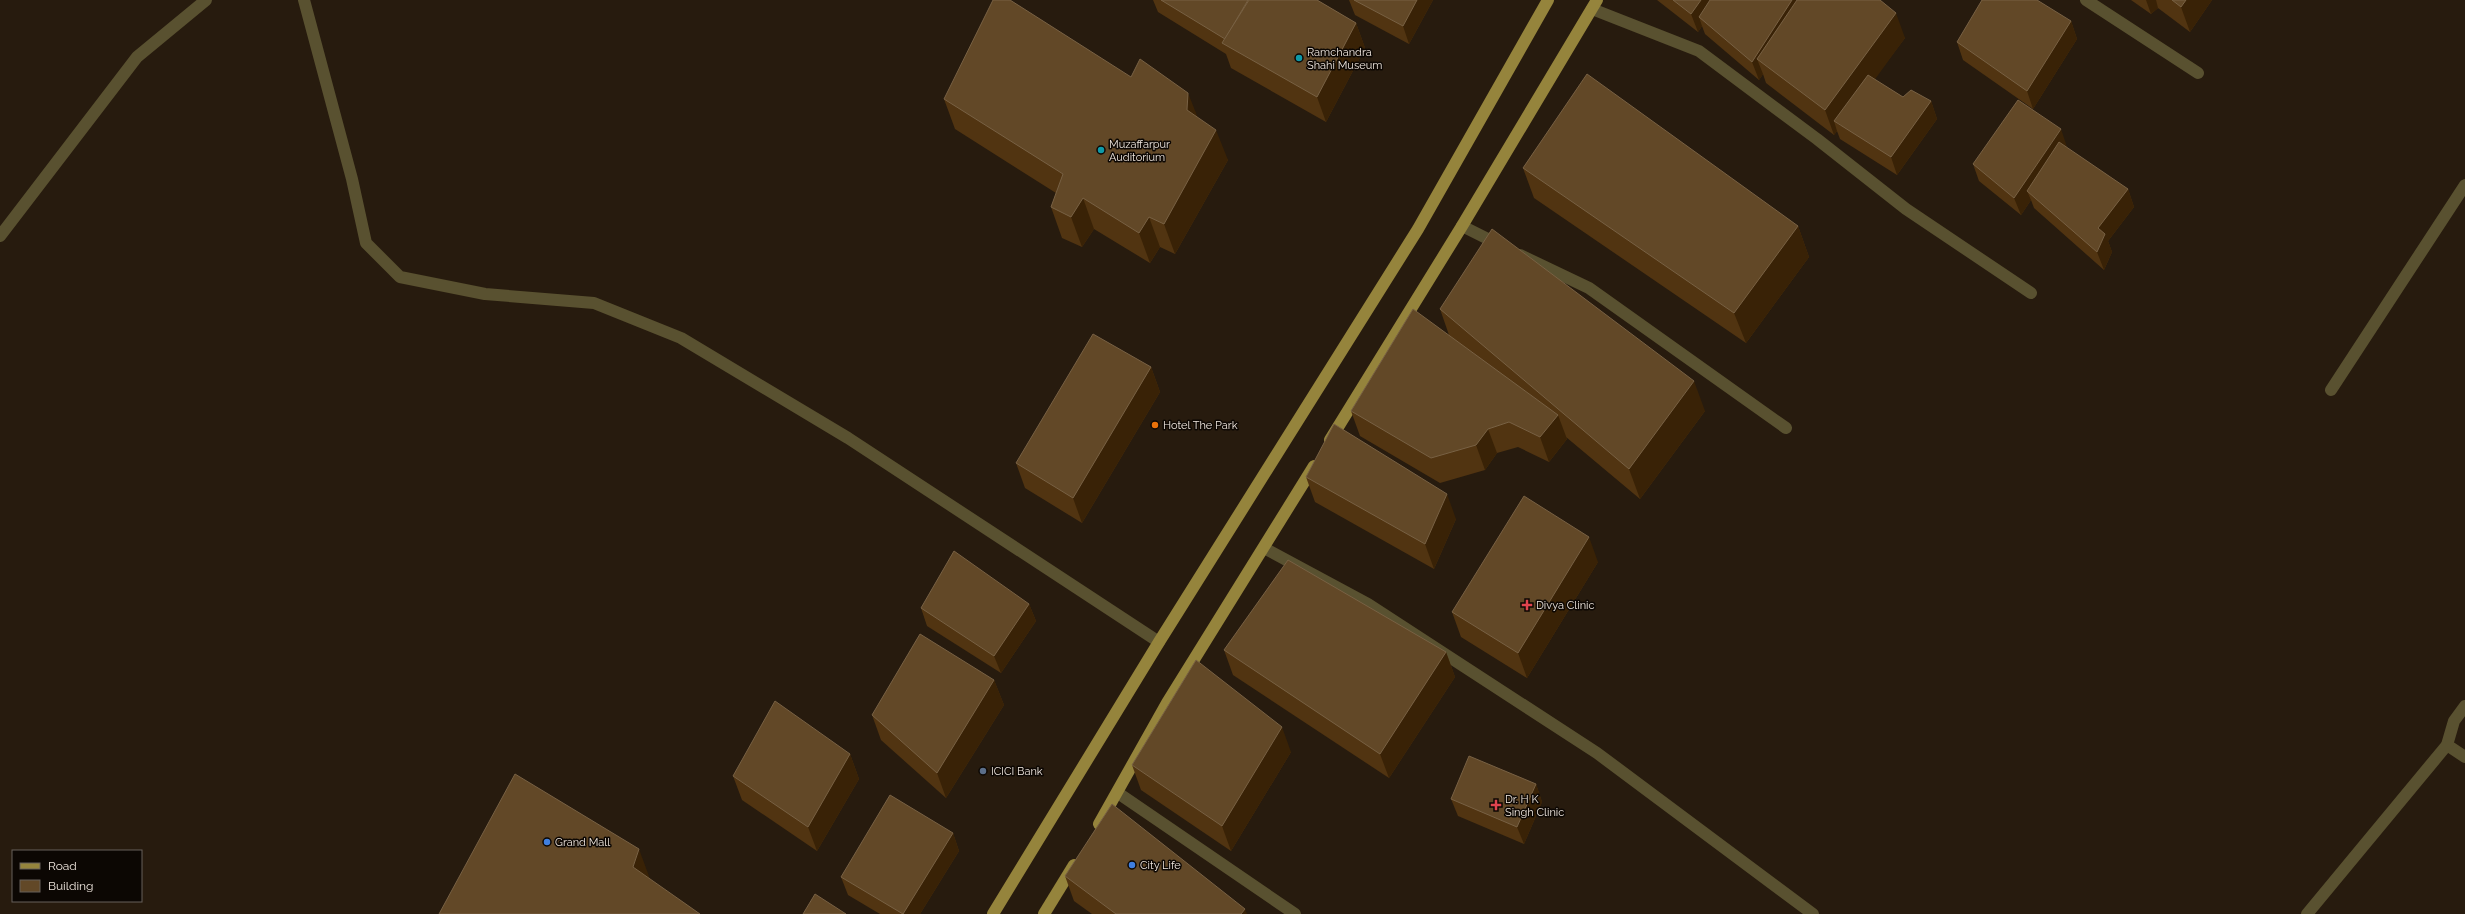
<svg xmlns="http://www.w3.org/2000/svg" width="2465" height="914" viewBox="0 0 2465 914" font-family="Raleway,sans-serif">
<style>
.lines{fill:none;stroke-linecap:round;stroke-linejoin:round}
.street{stroke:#595130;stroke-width:12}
.primary{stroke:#95843c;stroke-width:12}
.wall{fill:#513411}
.shaded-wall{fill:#392206}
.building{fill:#624827;stroke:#786144}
.culture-dot{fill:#0f9aa8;stroke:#0c0703;stroke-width:1.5}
.food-dot{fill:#e8710a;stroke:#0c0703;stroke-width:1.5}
.health-dot{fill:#e0444e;stroke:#0c0703;stroke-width:1.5}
.service-dot{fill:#5c6f8a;stroke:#0c0703;stroke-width:1.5}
.shop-dot{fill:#3f7fe0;stroke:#0c0703;stroke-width:1.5}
.labels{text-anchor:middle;stroke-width:3;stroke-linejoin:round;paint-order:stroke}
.poi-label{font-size:11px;fill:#f0e7df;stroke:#0c0703;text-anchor:start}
</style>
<rect width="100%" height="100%" fill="#271b0e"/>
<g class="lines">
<g class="street">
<polyline points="304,0 352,179 366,243 400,277 485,294 594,303 681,338 848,438 1159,642"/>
<polyline points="2086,0 2198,73"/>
<polyline points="1592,9 1699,51 1817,139 1906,209 2031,293"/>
<polyline points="1462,226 1500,245"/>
<polyline points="0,236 137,57 206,0"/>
<polyline points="1520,255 1589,288 1786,428"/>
<polyline points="2331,390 2465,185"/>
<polyline points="1264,548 1368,604 1597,753 1813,914"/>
<polyline points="2447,745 2465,757"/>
<polyline points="1118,793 1295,914"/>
<polyline points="2307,914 2447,745 2454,721 2465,706"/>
</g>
<g class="primary">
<polyline points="1330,440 1462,226 1597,0"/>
<polyline points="1099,824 1167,703 1314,466"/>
<polyline points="993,914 1159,642 1418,229 1548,0"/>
<polyline points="1044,914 1074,865"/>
</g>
</g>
<g class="wall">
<polygon points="1153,0 1317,0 1356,23 1365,48 1326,122 1231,68 1226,54 1158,12"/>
<polygon points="1349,0 1433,0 1409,44 1355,15"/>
<polygon points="1657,0 1880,0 1905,38 1874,79 1903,97 1931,101 1937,119 1897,175 1840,139 1837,131 1834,135 1766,83 1763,74 1759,80 1705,34 1702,26 1698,32"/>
<polygon points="2131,0 2212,0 2190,32 2158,8 2151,14"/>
<polygon points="2071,21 2077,39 2033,109 1963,60 1957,42"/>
<polygon points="1131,77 1197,117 1228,160 1175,254 1160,247 1150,263 1094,229 1082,247 1062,238 1051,207 1056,193 955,129 944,99"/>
<polygon points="2067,147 2067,148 2128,189 2134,207 2108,241 2112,252 2104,270 2034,208 2031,200 2021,215 1979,181 1973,164"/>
<polygon points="1523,168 1798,226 1809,257 1746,343 1534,198"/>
<polygon points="1440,309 1705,411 1640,499 1566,437 1567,439 1549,462 1518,447 1497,453 1485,470 1440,483 1360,436 1351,411 1449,335"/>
<polygon points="1151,367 1160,392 1082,523 1025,488 1016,463"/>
<polygon points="1306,477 1456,519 1434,569 1315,502"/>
<polygon points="1598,562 1527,678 1461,637 1452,612"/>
<polygon points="1029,604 1036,621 1001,673 927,626 921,608"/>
<polygon points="1224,650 1446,652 1455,677 1389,778 1233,675"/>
<polygon points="994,680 1004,705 946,798 881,740 872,715"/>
<polygon points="1291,752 1231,851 1141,790 1132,765"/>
<polygon points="850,754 859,779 817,851 742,800 733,776"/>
<polygon points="1536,784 1542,802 1524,844 1458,816 1451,799"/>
<polygon points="953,833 959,851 920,914 880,914 848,895 841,877"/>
<polygon points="1065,876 1247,914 1092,914 1074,901"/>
</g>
<g class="shaded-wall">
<polygon points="1417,0 1433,0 1409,44 1403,26"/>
<polygon points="1701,0 1720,0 1699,17 1702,26 1698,32 1691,14"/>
<polygon points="1792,0 1810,0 1757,59 1763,74 1759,80 1752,62"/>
<polygon points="2146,0 2156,0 2158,8 2151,14"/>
<polygon points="2186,0 2212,0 2190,32 2181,7"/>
<polygon points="1896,13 1905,38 1841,126 1834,121 1837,131 1834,135 1825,110"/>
<polygon points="2071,21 2077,39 2033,109 2027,91"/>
<polygon points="1356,23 1365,48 1326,122 1317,97"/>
<polygon points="1188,93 1200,123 1187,110"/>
<polygon points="1931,101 1937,119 1897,175 1891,157"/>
<polygon points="2061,129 2067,147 2034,196 2027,191 2031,200 2021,215 2014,198"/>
<polygon points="1216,130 1228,160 1175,254 1164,224"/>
<polygon points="2128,189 2134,207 2108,241 2112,252 2104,270 2097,252 2098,228"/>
<polygon points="1083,198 1094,229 1082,247 1071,217"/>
<polygon points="1149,217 1160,247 1150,263 1139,233"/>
<polygon points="1798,226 1809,257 1746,343 1734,313"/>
<polygon points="1151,367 1160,392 1082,523 1073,498"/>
<polygon points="1694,381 1705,411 1640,499 1629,469"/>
<polygon points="1558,415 1567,439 1549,462 1540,437"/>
<polygon points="1488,429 1497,453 1485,470 1476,445"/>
<polygon points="1447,494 1456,519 1434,569 1425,544"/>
<polygon points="1589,537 1598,562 1527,678 1518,653"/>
<polygon points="1029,604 1036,621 1001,673 994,656"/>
<polygon points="1446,652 1455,677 1389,778 1380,754"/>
<polygon points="994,680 1004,705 946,798 937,773"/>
<polygon points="1282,727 1291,752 1231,851 1222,826"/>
<polygon points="850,754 859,779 817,851 808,827"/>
<polygon points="1536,784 1542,802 1524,844 1517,827"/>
<polygon points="953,833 959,851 920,914 903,914"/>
<polygon points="639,849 650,879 633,867"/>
<polygon points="1245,909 1247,914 1241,914"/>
</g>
<g class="building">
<polygon points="993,0 1010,0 1131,77 1140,59 1188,93 1187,110 1216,130 1164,224 1149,217 1139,233 1083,198 1071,217 1051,207 1063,174 944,99"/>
<polygon points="1161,0 1248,0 1225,39"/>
<polygon points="1249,0 1317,0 1356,23 1317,97 1222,43"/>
<polygon points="1354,0 1417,0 1403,26"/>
<polygon points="1673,0 1701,0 1691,14"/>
<polygon points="1710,0 1792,0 1752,62 1699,17"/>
<polygon points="1797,0 1880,0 1896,13 1825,110 1757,59"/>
<polygon points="1982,0 2037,0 2071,21 2027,91 1957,42"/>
<polygon points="2172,0 2186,0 2181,7"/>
<polygon points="1587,74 1798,226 1734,313 1523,168"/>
<polygon points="1868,75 1903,97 1911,90 1931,101 1891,157 1834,121"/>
<polygon points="2018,100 2061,129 2014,198 1973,164"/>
<polygon points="2059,142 2128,189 2098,228 2105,234 2097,252 2027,191"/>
<polygon points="1492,229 1694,381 1629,469 1440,309"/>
<polygon points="1413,309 1558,415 1540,437 1509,422 1488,429 1476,445 1431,458 1351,411"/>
<polygon points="1093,334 1151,367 1073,498 1016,463"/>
<polygon points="1334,424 1447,494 1425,544 1306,477"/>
<polygon points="1524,496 1589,537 1518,653 1452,612"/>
<polygon points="954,551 1029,604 994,656 921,608"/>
<polygon points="1288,560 1446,652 1380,754 1224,650"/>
<polygon points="920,634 994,680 937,773 872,715"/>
<polygon points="1196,660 1282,727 1222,826 1132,765"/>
<polygon points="775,701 850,754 808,827 733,776"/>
<polygon points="1469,756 1536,784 1517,827 1451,799"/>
<polygon points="515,774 639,849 633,867 700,914 439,914"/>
<polygon points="890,795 953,833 903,914 841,877"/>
<polygon points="1112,804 1245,909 1241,914 1116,914 1065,876"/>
<polygon points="815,894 846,914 803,914"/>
</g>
<g class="culture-dot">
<circle cx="1299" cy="58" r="4"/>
<circle cx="1101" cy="150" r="4"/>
</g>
<circle class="food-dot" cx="1155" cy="425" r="4"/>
<g class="health-dot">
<path d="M1525 599h4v4h4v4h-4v4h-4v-4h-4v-4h4z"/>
<path d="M1494 799h4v4h4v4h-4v4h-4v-4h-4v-4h4z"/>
</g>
<circle class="service-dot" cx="983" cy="771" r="4"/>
<g class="shop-dot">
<circle cx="547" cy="842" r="4"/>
<circle cx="1132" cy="865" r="4"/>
</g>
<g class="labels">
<g class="poi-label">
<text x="1307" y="56">Ramchandra<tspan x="1307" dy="13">Shahi Museum</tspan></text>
<text x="1109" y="148">Muzaffarpur<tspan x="1109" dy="13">Auditorium</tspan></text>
<text x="1163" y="429">Hotel The Park</text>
<text x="1536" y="609">Divya Clinic</text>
<text x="991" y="775">ICICI Bank</text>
<text x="1505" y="803">Dr. H K<tspan x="1505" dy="13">Singh Clinic</tspan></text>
<text x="555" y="846">Grand Mall</text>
<text x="1140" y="869">City Life</text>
</g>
</g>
<rect x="12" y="850" width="130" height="52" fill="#0c0703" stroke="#67615b"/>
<rect x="20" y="863" width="20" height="6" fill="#95843c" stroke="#67615b"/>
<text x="48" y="870" font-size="12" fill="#f0e7df">Road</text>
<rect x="20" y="880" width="20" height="12" fill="#624827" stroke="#67615b"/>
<text x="48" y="890" font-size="12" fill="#f0e7df">Building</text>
</svg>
